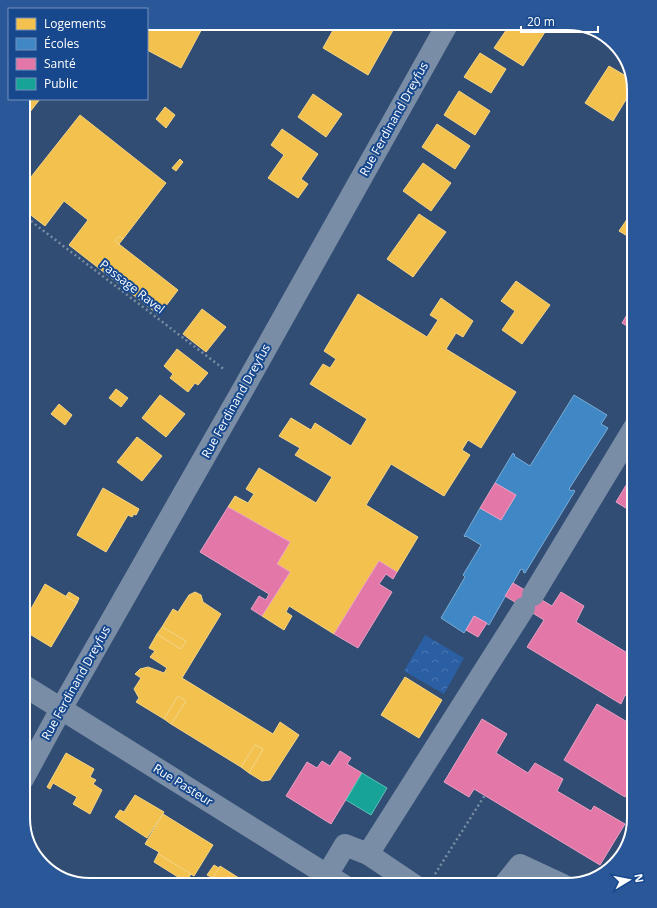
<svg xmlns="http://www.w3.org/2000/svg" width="657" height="908" viewBox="0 0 657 908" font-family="'Open Sans',sans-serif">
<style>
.park{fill:url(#park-crowns)}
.homes{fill:#f2c14e;stroke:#f6d483}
.schools{fill:#3f88c5;stroke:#79acd6}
.health{fill:#e377a8;stroke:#eba0c2}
.public{fill:#17a398;stroke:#5dbfb7}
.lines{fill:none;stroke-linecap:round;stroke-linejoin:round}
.path{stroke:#798da6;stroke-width:2.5;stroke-dasharray:2 3;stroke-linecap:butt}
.minor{stroke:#798da6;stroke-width:22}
.labels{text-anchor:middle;stroke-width:4;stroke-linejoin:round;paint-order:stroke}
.street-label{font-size:12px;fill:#fff;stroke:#17488e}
.rim{fill:none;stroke:#fff;stroke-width:2}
</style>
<defs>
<pattern id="park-crowns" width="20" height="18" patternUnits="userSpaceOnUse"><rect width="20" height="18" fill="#2a5fa4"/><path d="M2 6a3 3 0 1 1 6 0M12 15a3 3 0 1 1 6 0" fill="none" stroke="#4a77b2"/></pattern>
</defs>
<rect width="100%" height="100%" fill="#324d73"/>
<polygon class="park" points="425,635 464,658 444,694 404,671"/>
<g class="homes">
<polygon points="147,23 205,23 181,68 147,50"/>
<polygon points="337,23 392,23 396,25 368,75 323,48"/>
<polygon points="511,23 537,23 547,29 523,66 494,48"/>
<polygon points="480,53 506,69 491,93 464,77"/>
<polygon points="609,66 631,79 633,88 613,121 585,103"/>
<polygon points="459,91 490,111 475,135 444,115"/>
<polygon points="313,94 342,114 326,137 298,117"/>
<polygon points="23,99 40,99 23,121"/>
<polygon points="165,107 175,115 166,128 156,119"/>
<polygon points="80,115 166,183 123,239 119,236 115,241 178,290 159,315 69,245 88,220 64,201 45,226 23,209 23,187"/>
<polygon points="437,124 470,146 455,169 422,147"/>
<polygon points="282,129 318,154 301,179 308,184 298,198 268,178 284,155 271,145"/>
<polygon points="180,159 183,162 176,171 172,168"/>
<polygon points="423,163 451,183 431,211 403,191"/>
<polygon points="634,209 634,240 619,231"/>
<polygon points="419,214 446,232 413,277 387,259"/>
<polygon points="23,222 29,225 23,236"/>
<polygon points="119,236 123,239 119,244 115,241"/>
<polygon points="516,281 550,305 522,344 502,330 515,311 501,301"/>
<polygon points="358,294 427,337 438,320 430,315 441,298 473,321 463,337 456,333 446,349 516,392 481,448 468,440 462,450 470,455 444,496 391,464 366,505 418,537 397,572 379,561 334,634 289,606 286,612 292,616 284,630 262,616 290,572 277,564 290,542 228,507 235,496 248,503 254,494 246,489 259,468 316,503 332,477 295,455 300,448 279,436 291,418 311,430 315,423 351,446 367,419 310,384 323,364 330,368 336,359 324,351"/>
<polygon points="202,309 226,327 206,352 183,334"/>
<polygon points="177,349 208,373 198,385 195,383 188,392 170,378 173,374 164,366"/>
<polygon points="116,389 128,398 121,407 109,398"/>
<polygon points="160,395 185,414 166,437 142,418"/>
<polygon points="59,404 72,415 65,425 51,414"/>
<polygon points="137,437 162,456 142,481 117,462"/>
<polygon points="103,488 139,509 136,515 134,514 132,517 128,515 106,552 77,535"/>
<polygon points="45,584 77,603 51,647 23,630 23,623"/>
<polygon points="69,592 79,598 77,603 66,596"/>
<polygon points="195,592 201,595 203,602 221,614 182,678 273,734 280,722 299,735 270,780 262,781 249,773 263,749 255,745 241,767 171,724 186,701 178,696 164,719 136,702 139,698 134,689 141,678 135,674 140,669 148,667 164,673 167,668 150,657 155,651 149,648 157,634 181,649 186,641 162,627 173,609 178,612 189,595"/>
<polygon points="162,627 186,641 181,649 157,634"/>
<polygon points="405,677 442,700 419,738 381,715"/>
<polygon points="178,696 186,701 171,724 164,719"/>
<polygon points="255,745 263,749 249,773 241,767"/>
<polygon points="66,753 94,769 90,777 96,780 93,784 102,790 90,814 73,804 77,797 53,783 50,789 47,787"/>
<polygon points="135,795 164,812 147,838 115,817 120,810 124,812"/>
<polygon points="163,814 213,845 194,876 158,854 159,852 145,844"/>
<polygon points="32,851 71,878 70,880 56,876"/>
<polygon points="158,854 191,874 186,882 154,862"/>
<polygon points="214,865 219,868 213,878 207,875"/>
<polygon points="220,866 250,885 209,885"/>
</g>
<polygon class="schools" points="574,395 607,415 601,424 608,428 569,489 571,491 573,490 575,491 525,573 523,572 524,570 521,569 489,625 474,616 464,633 441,618 465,577 463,575 481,545 466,536 465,537 464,536 480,508 501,520 516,495 495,483 513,453 515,455 514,456 530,466"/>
<g class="health">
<polygon points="634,303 634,330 622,323"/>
<polygon points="634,472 634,513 616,502"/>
<polygon points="495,483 516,495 501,520 480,508"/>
<polygon points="228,507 290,542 277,564 290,572 262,616 251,609 259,596 266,600 269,594 200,552"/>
<polygon points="379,561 397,572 393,579 386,574 379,584 392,592 358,648 334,634"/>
<polygon points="513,583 552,606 561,592 584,606 576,622 634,657 634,701 625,695 621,704 527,647 544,620 505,596"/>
<polygon points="474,616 487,623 478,637 466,630"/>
<polygon points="597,704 634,726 634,782 625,797 564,760"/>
<polygon points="482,719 507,734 496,753 528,773 535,763 563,779 557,791 591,811 594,806 625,824 600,865 474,789 469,797 444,782"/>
<polygon points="340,751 351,758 347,764 362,773 331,824 286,796 307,762 317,768 322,761 330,766"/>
</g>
<polygon class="public" points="362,773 387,788 371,815 346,800"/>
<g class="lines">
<g class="path">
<polyline points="23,215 225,370"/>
<polyline points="435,874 485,795"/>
</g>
<g class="minor">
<polyline points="533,595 634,428"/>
<polyline points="23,685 343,885"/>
<polyline points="23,779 61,709 246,384 448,23"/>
<polyline points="327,875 345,845 368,854"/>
<polyline points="414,885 368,854 524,608"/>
<polyline points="504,885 520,865 563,885"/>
</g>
</g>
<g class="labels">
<g class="street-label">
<text transform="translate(394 119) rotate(-61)" y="4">Rue Ferdinand Dreyfus</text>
<text transform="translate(132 287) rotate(38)" y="4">Passage Ravel</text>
<text transform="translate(236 401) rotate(-61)" y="4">Rue Ferdinand Dreyfus</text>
<text transform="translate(76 683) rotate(-61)" y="4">Rue Ferdinand Dreyfus</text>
<text transform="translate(183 785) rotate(32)" y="4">Rue Pasteur</text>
</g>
</g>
<path d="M0 0H657V908H0ZM90 30H567A60 60 0 0 1 627 90V818A60 60 0 0 1 567 878H90A60 60 0 0 1 30 818V90A60 60 0 0 1 90 30Z" fill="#2a5797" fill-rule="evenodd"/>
<path class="rim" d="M90 30H567A60 60 0 0 1 627 90V818A60 60 0 0 1 567 878H90A60 60 0 0 1 30 818V90A60 60 0 0 1 90 30Z"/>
<rect x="8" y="8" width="140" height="92" fill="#17488e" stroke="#7491bb"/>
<rect x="16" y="18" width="20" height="12" fill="#f2c14e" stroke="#7491bb"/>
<text x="44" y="28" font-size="12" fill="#ffffff">Logements</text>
<rect x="16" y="38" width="20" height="12" fill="#3f88c5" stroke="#7491bb"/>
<text x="44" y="48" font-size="12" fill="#ffffff">Écoles</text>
<rect x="16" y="58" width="20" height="12" fill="#e377a8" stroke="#7491bb"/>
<text x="44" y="68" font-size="12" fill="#ffffff">Santé</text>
<rect x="16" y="78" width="20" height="12" fill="#17a398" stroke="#7491bb"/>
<text x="44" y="88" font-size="12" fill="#ffffff">Public</text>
<g transform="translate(629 880) rotate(80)" stroke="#17488e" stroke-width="3" paint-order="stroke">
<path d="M0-3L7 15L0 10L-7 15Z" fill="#ffffff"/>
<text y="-6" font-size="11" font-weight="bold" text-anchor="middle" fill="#ffffff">N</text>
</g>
<path d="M521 26v6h77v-6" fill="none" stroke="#ffffff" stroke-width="2"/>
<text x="527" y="26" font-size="12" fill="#ffffff" stroke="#17488e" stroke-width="3" paint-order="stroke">20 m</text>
</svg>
